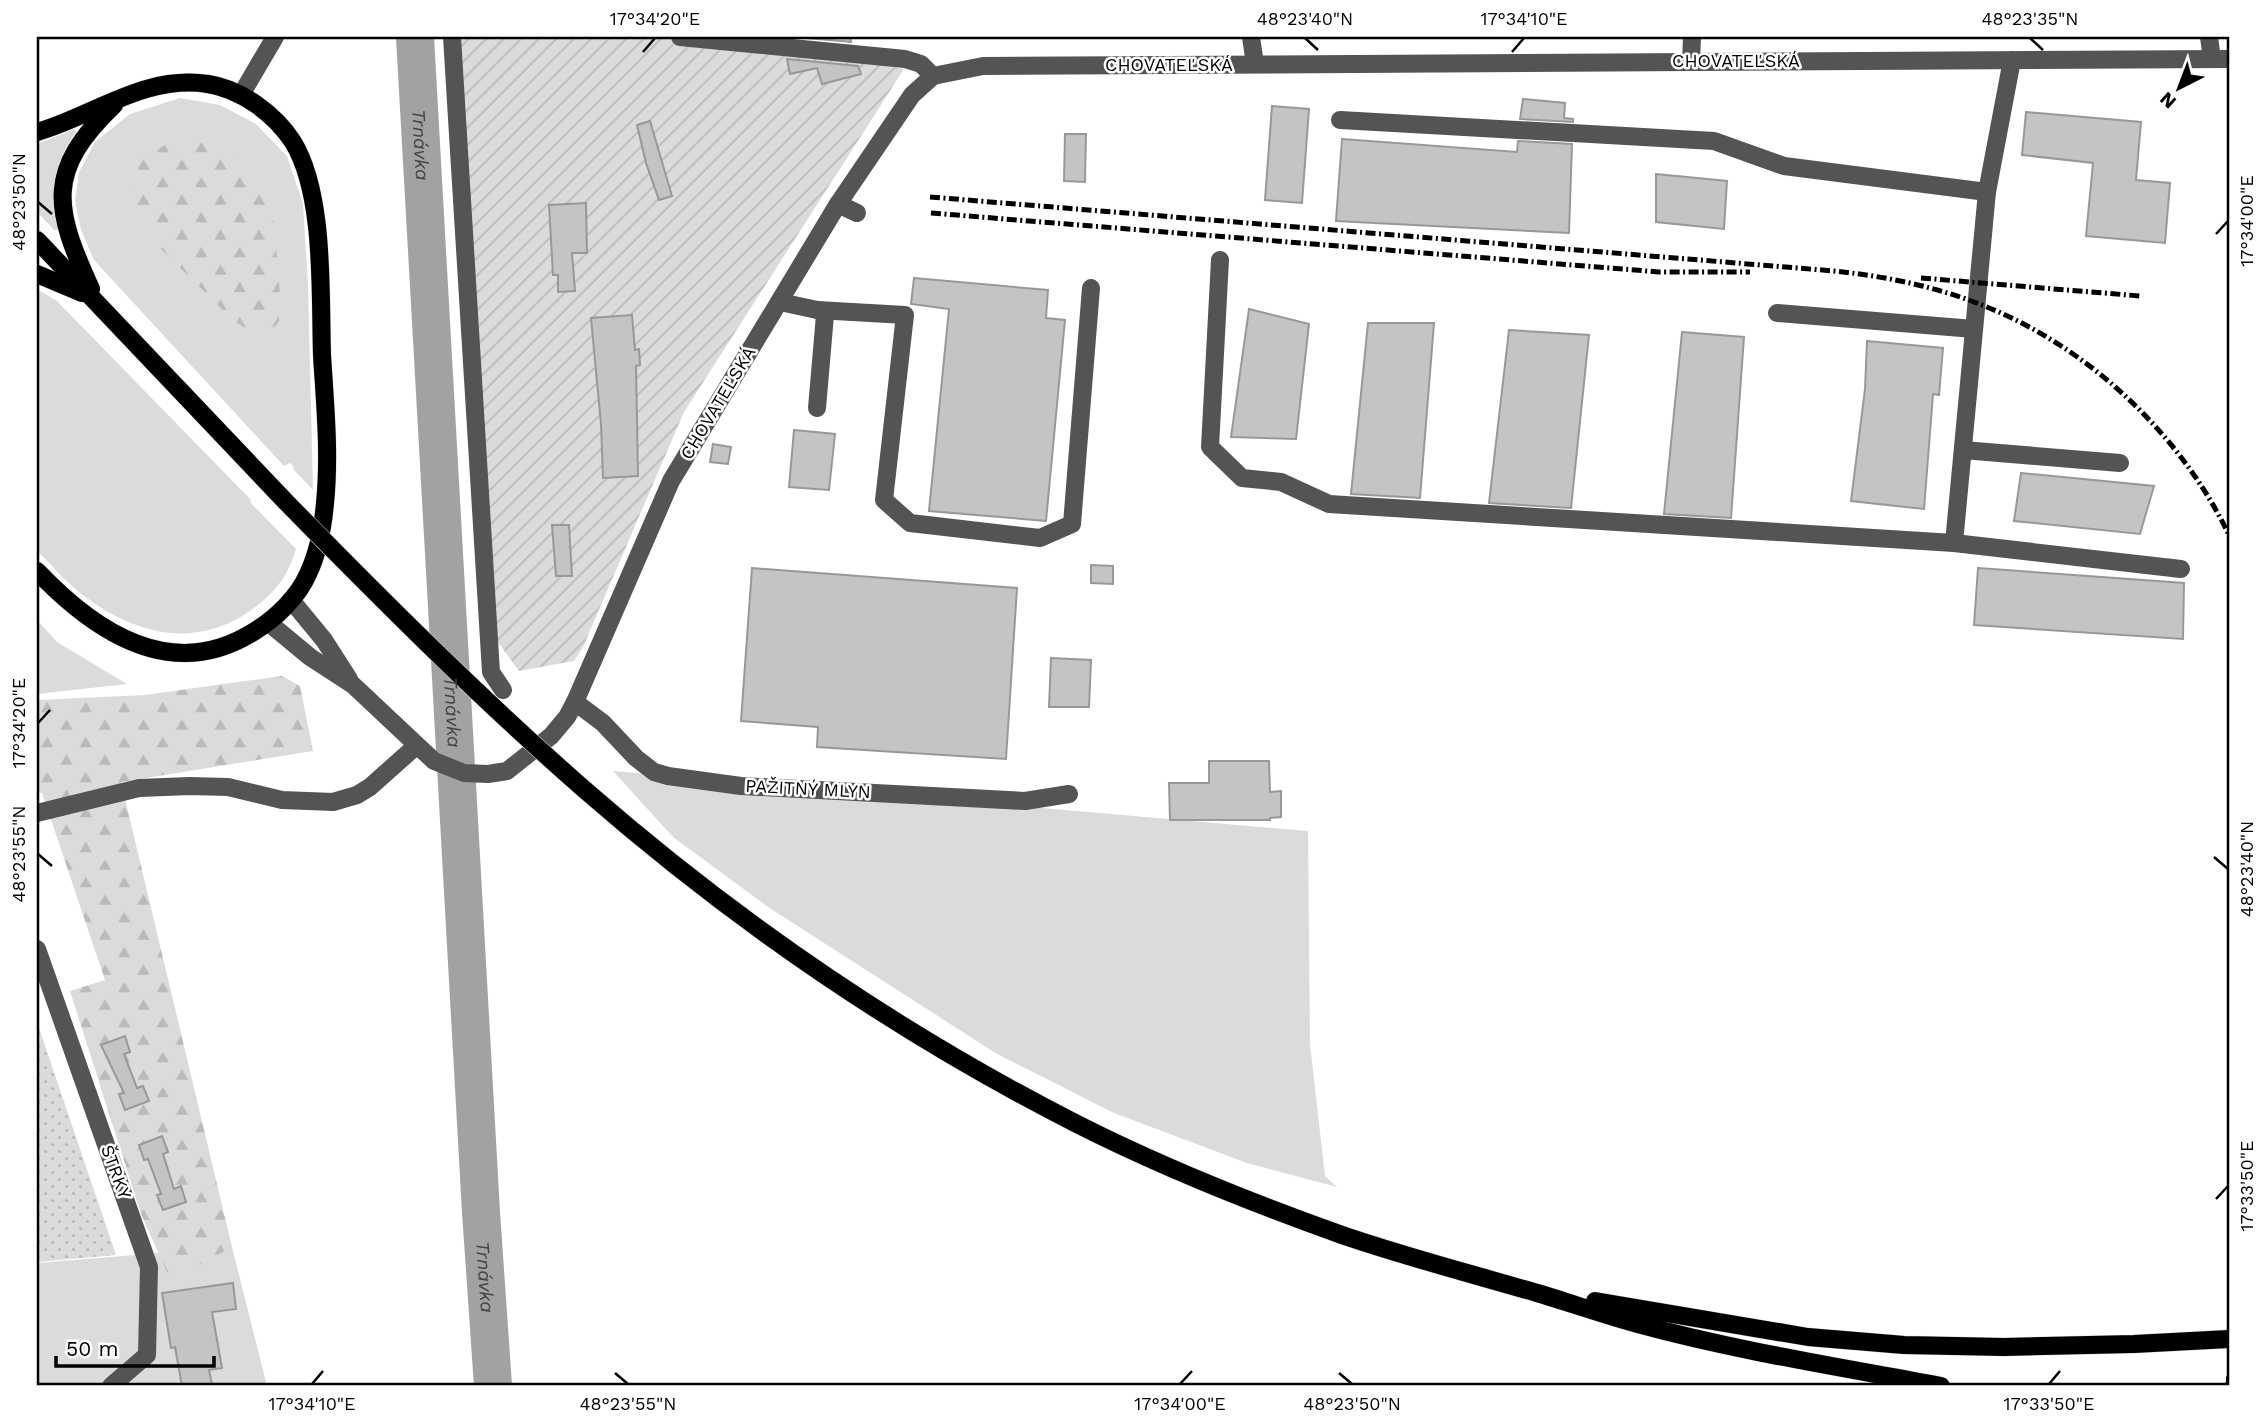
<svg xmlns="http://www.w3.org/2000/svg" width="2266" height="1423" viewBox="0 0 2266 1423" font-family="'Work Sans',sans-serif">
<style>
.grass{fill:#dbdbdb}
.forest{fill:url(#forest-firs)}
.park{fill:url(#park-dots)}
.garden{fill:url(#garden-furrows)}
.lines{fill:none;stroke-linecap:round;stroke-linejoin:round}
.river{stroke:#a2a2a2;stroke-width:38}
.building{fill:#c4c4c4;stroke:#989898;stroke-width:2}
.major-casing{stroke:#dbdbdb;stroke-width:19}
.minor{stroke:#545454;stroke-width:18}
.major{stroke:#000;stroke-width:18}
.rail{stroke:#000;stroke-width:5;stroke-dasharray:10 3.5 2 3.5;stroke-linecap:butt}
.major-bridge-casing{stroke:#dbdbdb;stroke-width:19;stroke-linecap:butt}
.major-bridge{stroke:#000;stroke-width:18}
.ticks{fill:none;stroke:#000;stroke-width:2.5}
.labels{text-anchor:middle;stroke-width:5;stroke-linejoin:round;paint-order:stroke}
.street-label{font-size:18px;fill:#000;stroke:#fff}
.water-label{font-size:19px;font-style:italic;fill:#434343;stroke:#fff}
.neatline{fill:none;stroke:#000;stroke-width:2.5}
.ticks-label{font-size:18px;text-anchor:middle;fill:#000}
</style>
<defs>
<pattern id="forest-firs" width="22" height="20" patternUnits="userSpaceOnUse" patternTransform="scale(1.75)"><rect width="22" height="20" fill="#dbdbdb"/><path d="M5 1l3.5 6h-7zM16 11l3.5 6h-7z" fill="#bababa"/></pattern>
<pattern id="park-dots" width="8" height="8" patternUnits="userSpaceOnUse" patternTransform="scale(1.75)"><rect width="8" height="8" fill="#dbdbdb"/><path d="M2 2h.1M6 6h.1" fill="none" stroke="#bababa" stroke-width="1.8" stroke-linecap="round"/></pattern>
<pattern id="garden-furrows" width="10" height="10" patternUnits="userSpaceOnUse" patternTransform="scale(1.75)"><rect width="10" height="10" fill="#dbdbdb"/><path d="M-1 1l2-2M0 10L10 0M9 11l2-2" fill="none" stroke="#bababa"/></pattern>
</defs>
<rect width="100%" height="100%" fill="#fff"/>
<g class="grass">
<polygon points="180,98 220,105 256,124 287,156 303,204 308,285 313,490 293,469 294,467 290,463 284,466 94,260 81,230 75,200 79,172 95,142 130,114"/>
<path d="M75 129 76 132C54 162 50 194 58 230H54L37 212V144Z"/>
<path d="M37 289 57 301 251 500 250 502 296 549C288 579 270 598 244 615 187 650 128 631 79 592 64 580 51 564 37 551Z"/>
<polygon points="37,620 57,642 127,684 37,694"/>
<polygon points="613,771 1308,831 1310,1044 1325,1176 1337,1187 1247,1163 1114,1113 997,1054 768,907 673,837"/>
<polygon points="232,1247 267,1386 37,1386 37,1263"/>
</g>
<g class="forest">
<polygon points="201,142 236,153 266,184 274,223 281,307 279,321 270,333 253,333 234,321 159,247 133,214 129,189 139,163 166,144"/>
<polygon points="282,676 300,686 313,751 121,782 232,1247 171,1281 141,1214 70,991 105,980 42,793 37,793 37,700 145,695"/>
</g>
<polygon class="park" points="37,1022 116,1255 37,1262"/>
<polygon class="garden" points="454,37 742,37 904,69 684,412 583,647 574,661 519,671 497,641"/>
<g class="lines">
<path class="river" id="s1" d="M415 37 481 1212 493 1386"/>
</g>
<g class="building">
<polygon points="794,37 850,37 851,42"/>
<polygon points="787,59 858,66 861,74 822,84 817,68 790,74"/>
<polygon points="1523,99 1565,103 1564,118 1573,119 1573,122 1520,119"/>
<polygon points="1272,106 1309,109 1302,203 1265,200"/>
<polygon points="2026,112 2141,122 2136,180 2170,183 2165,243 2086,236 2093,163 2022,155"/>
<polygon points="650,121 672,196 659,200 646,163 637,125"/>
<polygon points="1065,134 1086,134 1085,182 1064,181"/>
<polygon points="1342,139 1517,152 1518,141 1572,144 1569,233 1336,221"/>
<polygon points="1656,174 1727,181 1724,229 1656,222"/>
<polygon points="586,203 587,253 572,253 575,291 558,292 558,275 553,275 549,205"/>
<polygon points="914,278 1048,290 1046,318 1065,320 1046,521 929,511 949,309 911,304"/>
<polygon points="1249,309 1309,324 1296,439 1231,437"/>
<polygon points="632,315 635,350 639,349 640,365 636,366 638,476 603,478 601,424 591,318"/>
<polygon points="1368,323 1434,323 1420,498 1351,494"/>
<polygon points="1509,330 1589,335 1571,508 1489,503"/>
<polygon points="1682,332 1744,337 1731,518 1664,514"/>
<polygon points="1867,341 1943,348 1939,395 1933,394 1924,509 1851,501 1865,389"/>
<polygon points="794,430 835,434 829,490 789,487"/>
<polygon points="713,444 731,447 728,464 710,462"/>
<polygon points="2021,473 2154,486 2140,534 2014,521"/>
<polygon points="552,525 569,525 572,576 556,576"/>
<polygon points="1091,565 1113,566 1113,584 1091,583"/>
<polygon points="752,568 1017,588 1006,759 817,747 818,727 741,721"/>
<polygon points="1978,568 2184,583 2183,639 1974,625"/>
<polygon points="1051,658 1091,660 1089,707 1049,707"/>
<polygon points="1209,761 1269,761 1270,792 1281,791 1281,817 1270,818 1270,820 1170,820 1169,783 1209,783"/>
<polygon points="125,1036 130,1052 124,1054 137,1088 143,1086 149,1101 125,1110 119,1094 124,1093 101,1045"/>
<polygon points="162,1136 168,1152 163,1154 174,1189 181,1186 186,1202 163,1210 157,1195 161,1194 148,1159 144,1160 139,1145"/>
<polygon points="233,1283 236,1309 212,1312 222,1368 209,1370 212,1384 182,1386 175,1347 171,1348 162,1293"/>
</g>
<g class="lines">
<defs>
<g id="major">
<path d="M37 132C93 116 145 74 208 84 241 89 275 114 293 142 325 194 320 294 322 355 325 404 330 454 325 503 323 526 318 553 308 574 298 597 276 618 255 631 172 684 95 632 37 571"/>
<polyline points="37,240 286,502"/>
<polyline points="37,274 82,293"/>
<path d="M91 289C54 208 45 171 114 105"/>
<path d="M585 790C735 921 900 1034 1077 1124 1162 1167 1252 1203 1342 1235 1406 1257 1472 1274 1537 1293 1571 1303 1604 1315 1638 1324 1737 1351 1840 1367 1941 1386"/>
<polyline points="1595,1301 1808,1337 1904,1345 2004,1347 2134,1344 2229,1339"/>
</g>
</defs>
<use href="#major" class="major-casing"/>
<g class="minor">
<polyline points="452,37 491,672 503,690"/>
<polyline points="680,37 905,59 921,64 933,76"/>
<polyline points="1251,37 1255,64"/>
<polyline points="2209,37 2212,59"/>
<polyline points="1691,61 1692,37"/>
<polyline points="241,95 275,37"/>
<polyline points="1340,120 1714,141 1784,166 1987,192"/>
<polyline points="838,204 857,213"/>
<polyline points="1220,260 1210,447 1242,478 1281,482 1329,504 1954,543 1987,192 2012,60"/>
<polyline points="780,302 822,311 825,315 817,408"/>
<polyline points="817,310 905,315 884,500 910,523 1040,538 1072,524 1091,288"/>
<polyline points="1777,313 1974,329"/>
<polyline points="1963,450 2120,463"/>
<polyline points="1954,543 2181,569"/>
<polyline points="291,600 324,640 349,679"/>
<polyline points="269,623 310,657 353,685 434,761 464,773 488,774 507,771 551,736 567,717 575,702 671,481 838,204 912,95 933,76 983,66 2229,59"/>
<polyline points="575,702 603,723 636,758 654,772 668,776 741,786 1025,801 1069,794"/>
<polyline points="37,813 139,788 190,786 228,787 282,800 333,802 357,795 370,787 416,746"/>
<polyline points="37,949 149,1267 147,1355 111,1386"/>
</g>
<use href="#major" class="major"/>
<g class="rail">
<path d="M930 197 1834 271C1882 276 1929 285 1974 302 2083 342 2179 431 2229 535"/>
<polyline points="931,213 1659,272 1750,272"/>
<polyline points="1921,278 2140,296"/>
<polyline points="2228,1386 2229,1374"/>
</g>
<defs>
<path id="major-bridge" d="M286 502C383 601 481 699 585 790"/>
</defs>
<use href="#major-bridge" class="major-bridge-casing"/>
<use href="#major-bridge" class="major-bridge"/>
</g>
<path class="ticks" d="M1305 38 1318 50M2030 38 2043 50M643 52 655 38M1512 52 1524 38M38 202 52 214M2216 234 2228 221M38 723 50 710M38 854 52 866M2214 857 2228 869M2216 1199 2228 1186M615 1373 628 1384M1339 1373 1352 1384M312 1384 323 1371M1180 1384 1192 1371M2049 1384 2060 1371"/>
<g class="labels">
<g class="street-label">
<text x="1736" y="67">CHOVATEĽSKÁ</text>
<text x="1169" y="71">CHOVATEĽSKÁ</text>
<text transform="translate(718 403) rotate(-59)" y="6">CHOVATEĽSKÁ</text>
<text transform="translate(808 789) rotate(3)" y="6">PAŽITNÝ MLYN</text>
<text transform="translate(116 1172) rotate(70)" y="6">ŠTRKY</text>
</g>
<g class="water-label">
<text dy="7" stroke="none"><textPath href="#s1" startOffset="108">Trnávka</textPath></text>
<text dy="7" stroke="none"><textPath href="#s1" startOffset="676">Trnávka</textPath></text>
<text dy="7" stroke="none"><textPath href="#s1" startOffset="1242">Trnávka</textPath></text>
</g>
</g>
<rect width="2266" height="1423" fill="none" stroke="#ffffff" stroke-width="77"/>
<g transform="translate(2179 88) rotate(222)" stroke="#ffffff" stroke-width="5" paint-order="stroke">
<path d="M0-5L12 26L0 18L-12 26Z" fill="#000000"/>
<text y="-10" font-size="19" font-weight="bold" text-anchor="middle" fill="#000000">N</text>
</g>
<path d="M56 1356v10h158v-10" fill="none" stroke="#000000" stroke-width="3.5"/>
<text x="66" y="1356" font-size="21" fill="#000000" stroke="#ffffff" stroke-width="5" paint-order="stroke">50 m</text>
<rect x="38" y="38" width="2190" height="1346" class="neatline"/>
<g class="ticks-label">
<text x="655" y="25">17°34'20"E</text>
<text x="1305" y="25">48°23'40"N</text>
<text x="1524" y="25">17°34'10"E</text>
<text x="2030" y="25">48°23'35"N</text>
<text transform="translate(19 202) rotate(-90)" y="6">48°23'50"N</text>
<text transform="translate(2247 221) rotate(-90)" y="6">17°34'00"E</text>
<text transform="translate(19 723) rotate(-90)" y="6">17°34'20"E</text>
<text transform="translate(19 854) rotate(-90)" y="6">48°23'55"N</text>
<text transform="translate(2247 869) rotate(-90)" y="6">48°23'40"N</text>
<text transform="translate(2247 1186) rotate(-90)" y="6">17°33'50"E</text>
<text x="312" y="1410">17°34'10"E</text>
<text x="628" y="1410">48°23'55"N</text>
<text x="1180" y="1410">17°34'00"E</text>
<text x="1352" y="1410">48°23'50"N</text>
<text x="2049" y="1410">17°33'50"E</text>
</g>
</svg>
